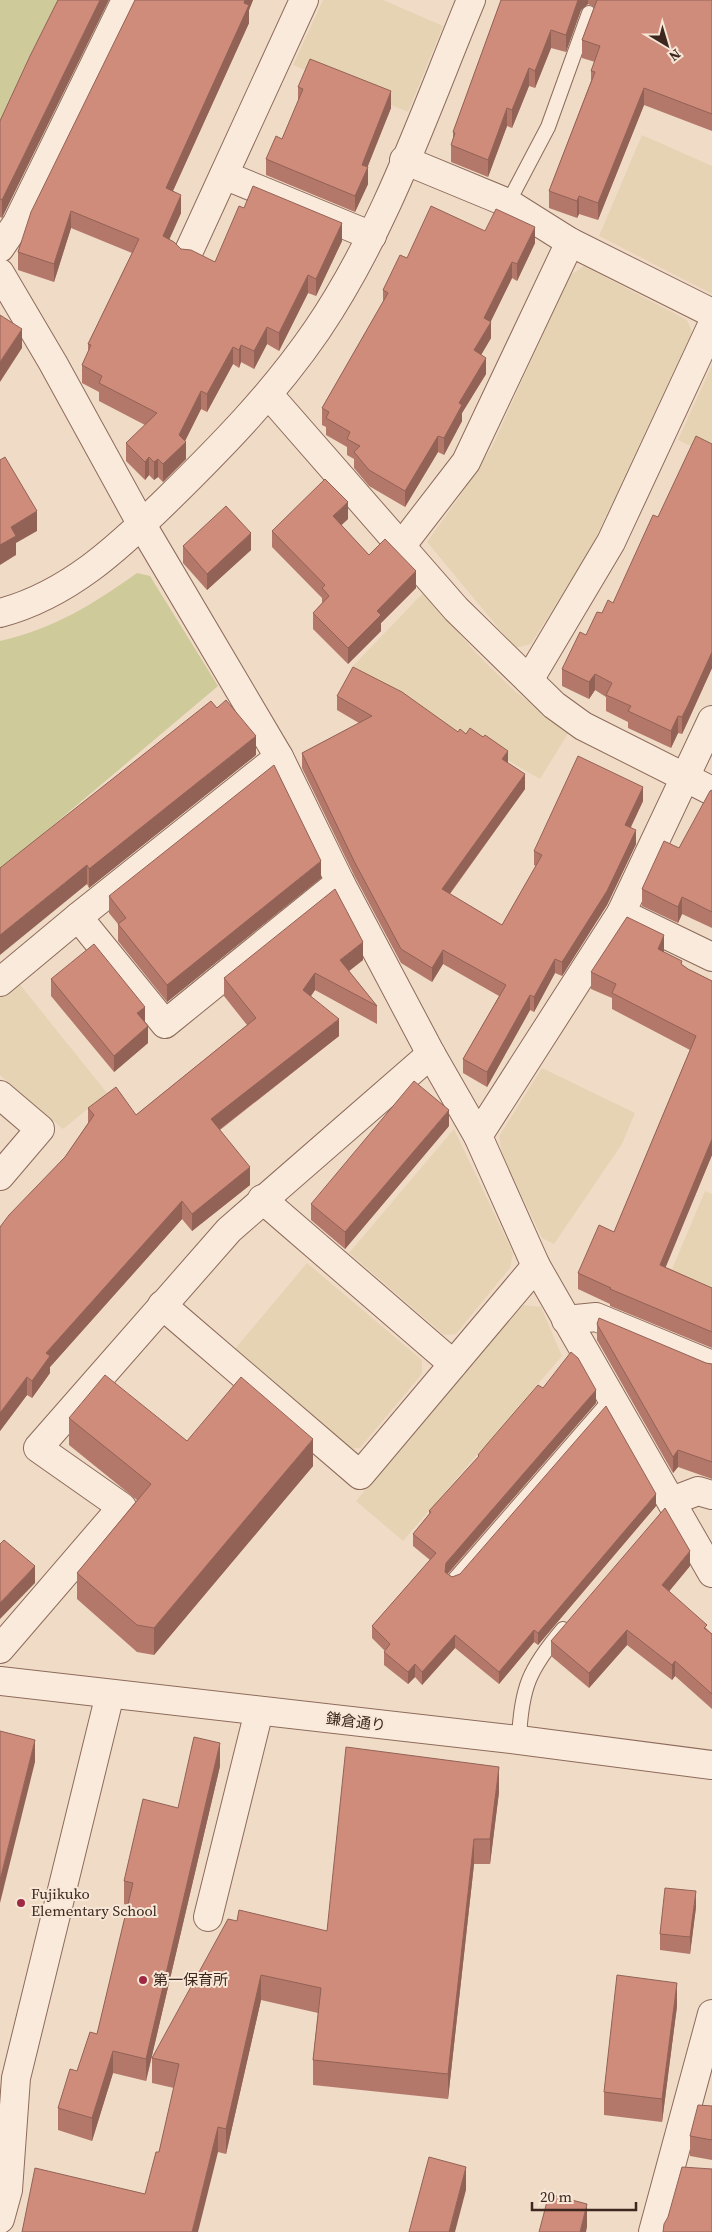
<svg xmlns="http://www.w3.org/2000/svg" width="712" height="2232" viewBox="0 0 712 2232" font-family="'Source Serif 4','Noto Sans JP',serif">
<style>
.farmland{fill:#e6d3b4}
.green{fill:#cfca9a}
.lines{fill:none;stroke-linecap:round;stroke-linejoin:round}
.service-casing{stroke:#8d6b5b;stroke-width:16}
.minor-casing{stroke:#8d6b5b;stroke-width:30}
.tertiary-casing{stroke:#8d6b5b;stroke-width:30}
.service{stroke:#faeadb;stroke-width:14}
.minor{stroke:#faeadb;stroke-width:28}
.tertiary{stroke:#faeadb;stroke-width:28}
.wall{fill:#b3786a}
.shaded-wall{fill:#926256}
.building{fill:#d08c7b;stroke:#926256}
.poi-dot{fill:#9f2843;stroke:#f7e7d7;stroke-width:2}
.labels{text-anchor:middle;stroke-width:4;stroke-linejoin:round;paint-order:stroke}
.street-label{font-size:15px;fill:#3d271f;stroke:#f7e7d7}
.poi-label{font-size:15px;fill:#3d271f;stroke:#f7e7d7;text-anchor:start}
</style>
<rect width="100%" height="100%" fill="#f0dbc7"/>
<g class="farmland">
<polygon points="323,0 383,0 443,26 408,112 293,65"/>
<polygon points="642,135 712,166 712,294 599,236"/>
<polygon points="584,266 687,320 692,332 591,548 531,644 515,648 427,542 462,493 492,447 569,276"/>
<polygon points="712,365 712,456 678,440"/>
<polygon points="423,593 477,654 515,691 569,732 540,779 350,669"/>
<polygon points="17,981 107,1093 63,1129 0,1075 0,995"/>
<polygon points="542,1068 635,1113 622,1144 554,1244 542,1238 502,1155 499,1136"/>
<polygon points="454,1129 513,1253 510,1268 456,1334 444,1335 349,1253"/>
<polygon points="705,1191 712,1194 712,1300 667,1281"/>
<polygon points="307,1263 422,1360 422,1374 360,1448 346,1449 234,1350"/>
<polygon points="523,1305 541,1307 562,1356 403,1541 356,1501"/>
</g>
<g class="green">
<polygon points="0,0 64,0 0,130"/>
<path d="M137 573 150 576 218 686 0 870V641C55 628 92 605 137 573Z"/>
</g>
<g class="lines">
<defs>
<g id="service">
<polyline points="508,203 548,127 589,13"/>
<polyline points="453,1581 611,1399"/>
<path d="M519 1740C521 1688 529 1669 563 1629"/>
</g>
<g id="minor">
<polyline points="404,160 508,203 570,242 712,313"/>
<polyline points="224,175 372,236"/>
<polyline points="0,248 17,223 126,0"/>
<polyline points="188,253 304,0"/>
<polyline points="0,273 53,363 142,525 279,757 340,882 431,1054 478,1136 536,1266 712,1573"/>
<polyline points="269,395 456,609 554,705 583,726 712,791"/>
<polyline points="402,545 466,462 570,242"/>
<path d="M0 613C68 595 118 548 167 500 221 447 274 393 317 330 385 230 425 111 471 0"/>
<polyline points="529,680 611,542 712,325"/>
<polyline points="279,757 78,917 165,1024 340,882"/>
<polyline points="621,913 712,957"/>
<polyline points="0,982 78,917"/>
<polyline points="0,1095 40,1129 0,1176"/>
<polyline points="478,1136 621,913 712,720"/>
<polyline points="262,1199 453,1364"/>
<polyline points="162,1305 360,1475 536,1266"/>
<polyline points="566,1320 596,1317 712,1365"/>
<polyline points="672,1501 698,1491 712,1495"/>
<polyline points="0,1649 122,1507 38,1448 229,1230 431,1054"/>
<polyline points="208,1917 259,1711"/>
<polyline points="0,2219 8,2190 16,2078 110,1694"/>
<polyline points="653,2232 712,2014"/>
</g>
<polyline id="tertiary" points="0,1681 519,1740 712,1765"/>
</defs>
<use href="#service" class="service-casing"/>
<use href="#minor" class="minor-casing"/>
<use href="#tertiary" class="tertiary-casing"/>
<use href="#service" class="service"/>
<use href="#minor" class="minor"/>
<use href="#tertiary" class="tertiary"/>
</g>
<g class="wall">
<polygon points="58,0 2,218 0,217 0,121"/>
<polygon points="135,0 253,0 249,10 249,23 173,191 181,213 169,239 181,249 215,262 244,208 342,241 316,296 308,293 279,351 267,344 254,369 241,362 239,368 233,364 207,412 201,409 185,441 186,459 163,482 158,477 154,480 149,475 145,480 126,461 126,443 145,425 99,401 99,392 82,383 82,365 88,352 88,344 132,253 71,228 54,282 18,270 18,252"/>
<polygon points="501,0 712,0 712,131 644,105 598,220 579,214 577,218 549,208 549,191 591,81 591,71 595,62 582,58 582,40 594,7 588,4 581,10 566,52 551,48 535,88 529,86 512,128 507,126 488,177 451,162 451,145 453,139 453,132"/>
<polygon points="298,87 391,108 367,167 368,184 355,212 266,175 266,159 282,139 298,101"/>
<polygon points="485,231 535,243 517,281 512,278 491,321 491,338 481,355 486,374 462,413 462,421 444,455 438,452 405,507 369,486 354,468 354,459 347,455 347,447 326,435 326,427 322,425 322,408 383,302 383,290 407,258"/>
<polygon points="712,444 712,668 688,721 682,734 678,733 671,748 628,728 628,722 606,711 606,697 595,690 589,699 562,686 562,669 602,613 613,603 658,517"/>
<polygon points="348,519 341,525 369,555 416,588 381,623 381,631 348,664 313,629 313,613 322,603 322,598 272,547 272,531"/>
<polygon points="183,546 251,550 207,590 183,563"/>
<polygon points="337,696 458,732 508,763 525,789 450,894 502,925 536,866 534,865 534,851 643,801 631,827 636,844 607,905 562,976 555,973 534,1012 530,1010 487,1087 463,1073 463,1059 499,996 443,964 432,982 401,963 354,875 302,768 302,753 359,723 337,710"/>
<polygon points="256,755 89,888 87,884 0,868"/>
<polygon points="712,790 712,928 682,914 678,923 642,906 642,889 679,848"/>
<polygon points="321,878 167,1002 118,941 118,924 109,913 109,896"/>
<polygon points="664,951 664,952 688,969 712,981 712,1155 665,1267 712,1288 712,1348 610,1306 610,1304 578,1289 578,1273 614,1232 690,1050 612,1009 612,998 591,989 591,972"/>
<polygon points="363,960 349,971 377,1006 377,1024 315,990 311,996 339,1036 220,1130 250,1185 192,1231 182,1219 50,1367 50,1373 32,1398 27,1395 0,1431 0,1227 65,1157 88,1123 88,1108 136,1115 247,1025 224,996 224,978"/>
<polygon points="51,979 145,1022 148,1043 114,1072 51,996"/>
<polygon points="449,1126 345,1249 311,1220 311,1204"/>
<polygon points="597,1324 706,1363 712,1364 712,1479 678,1467 673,1473 597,1340"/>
<polygon points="543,1388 596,1403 448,1574 452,1577 656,1506 538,1645 534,1642 499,1684 455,1648 422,1685 415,1677 408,1684 384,1665 384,1652 385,1651 372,1638 372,1626 430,1560 413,1546 413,1534 429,1514 429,1511 478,1458 478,1455"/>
<polygon points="69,1418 313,1466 154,1655 137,1652 77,1599 77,1573 137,1500 69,1445"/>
<polygon points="690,1566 669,1591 712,1634 712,1709 675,1676 672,1680 627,1645 589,1688 551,1656 551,1641"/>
<polygon points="220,1766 146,2081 113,2073 92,2141 58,2130 58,2108 97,2034 128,1905 124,1904 124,1881 178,1808"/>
<polygon points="499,1792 490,1864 474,1864 448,2099 313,2085 313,2060 318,2013 261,2000 226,2154 218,2152 145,2194 159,2152 174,2088 152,2083 152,2058 237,1921 327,1931"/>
<polygon points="696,1907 690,1954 660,1950 660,1934"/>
<polygon points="677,2006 662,2122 604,2115 604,2092"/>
<polygon points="712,2106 712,2160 690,2156 690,2136"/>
</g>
<g class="shaded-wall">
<polygon points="100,0 109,0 2,218 2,200"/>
<polygon points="245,0 253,0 249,10 249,23 166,206 166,188"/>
<polygon points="578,0 588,0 588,4 581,10 566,52 566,35"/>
<polygon points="551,30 551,48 535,88 535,71"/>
<polygon points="529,68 529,86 512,128 512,110"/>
<polygon points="644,88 644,105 598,220 598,203"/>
<polygon points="391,91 391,108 362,181 362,165"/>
<polygon points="507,108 507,126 488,177 488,160"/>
<polygon points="368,167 368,184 355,212 355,196"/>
<polygon points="181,195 181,213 163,254 163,236"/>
<polygon points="579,196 579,214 577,218 577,201"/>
<polygon points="71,211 71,228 54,282 54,264"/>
<polygon points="342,223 342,241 316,296 316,279"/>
<polygon points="535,227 535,243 517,281 517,264"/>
<polygon points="512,262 512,278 488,327 491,322 491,338 474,367 474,350 484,318"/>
<polygon points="308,275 308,293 279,351 279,333"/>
<polygon points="267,327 267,344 254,369 254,351"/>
<polygon points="22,329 22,348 0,382 0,362"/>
<polygon points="241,345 241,362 239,368 239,350"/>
<polygon points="233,347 233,364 207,412 207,394"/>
<polygon points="486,358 486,374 462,413 462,421 444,455 444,438 459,403"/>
<polygon points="201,391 201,409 183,445 186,442 186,459 163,482 163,464"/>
<polygon points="438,436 438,452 405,507 405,491"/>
<polygon points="149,457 149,475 145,480 145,462"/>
<polygon points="158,459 158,477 154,480 154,462"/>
<polygon points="348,502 348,519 333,533 333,516"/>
<polygon points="37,511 37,531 16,543 16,555 0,565 0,545 11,527"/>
<polygon points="251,533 251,550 207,590 207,574"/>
<polygon points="416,571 416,588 381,623 381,631 348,664 348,648 377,611"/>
<polygon points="712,652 712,668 688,721 682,734 682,717"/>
<polygon points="595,674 595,690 589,699 589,682"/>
<polygon points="678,716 678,733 671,748 671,731"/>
<polygon points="256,736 256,755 89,888 89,869"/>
<polygon points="508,751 508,765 502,759"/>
<polygon points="525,774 525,789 442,904 442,889"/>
<polygon points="643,787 643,801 625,839 625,825"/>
<polygon points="636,830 636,844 607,905 562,976 562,962"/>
<polygon points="321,861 321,878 167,1002 167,985"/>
<polygon points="87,865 87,884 0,955 0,935"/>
<polygon points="682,897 682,914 678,923 678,907"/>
<polygon points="664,935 664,951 658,966 658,949"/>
<polygon points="363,942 363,960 340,978 340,960"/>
<polygon points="443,950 443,964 432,982 432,968"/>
<polygon points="555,959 555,973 534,1012 534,997"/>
<polygon points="315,973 315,990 303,1007 303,990"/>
<polygon points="530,995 530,1010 487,1087 487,1072"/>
<polygon points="145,1007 145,1024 137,1013"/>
<polygon points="339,1019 339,1036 211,1136 211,1119"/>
<polygon points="148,1026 148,1043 114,1072 114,1056"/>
<polygon points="449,1110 449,1126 345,1249 345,1232"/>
<polygon points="712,1139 712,1155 660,1281 660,1265"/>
<polygon points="250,1167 250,1185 192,1231 192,1214"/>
<polygon points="182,1201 182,1219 50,1367 50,1373 32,1398 32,1381 46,1353"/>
<polygon points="27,1377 27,1395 0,1431 0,1413"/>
<polygon points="596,1390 596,1403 446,1575 445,1572 446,1563"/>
<polygon points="313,1439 313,1466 154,1655 154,1628"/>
<polygon points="678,1450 678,1467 673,1473 673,1457"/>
<polygon points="656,1494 656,1506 538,1645 538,1633"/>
<polygon points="690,1551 690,1566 662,1600 662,1585"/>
<polygon points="35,1566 35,1583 0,1619 0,1603"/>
<polygon points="534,1630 534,1642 499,1684 499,1672"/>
<polygon points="627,1630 627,1645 589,1688 589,1673"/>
<polygon points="455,1635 455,1648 422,1685 422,1672"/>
<polygon points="675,1661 675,1676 672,1680 672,1665"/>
<polygon points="415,1664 415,1677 408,1684 408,1672"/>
<polygon points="35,1740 35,1762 0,1903 0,1880"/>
<polygon points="220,1743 220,1766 146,2081 146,2059"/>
<polygon points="499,1767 499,1792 490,1864 490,1839"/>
<polygon points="474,1839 474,1864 448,2099 448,2074"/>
<polygon points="696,1891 696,1907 690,1954 690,1937"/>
<polygon points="261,1975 261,2000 226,2154 226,2129"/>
<polygon points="677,1983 677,2006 662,2122 662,2099"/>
<polygon points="113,2051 113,2073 92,2141 92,2118"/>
<polygon points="218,2127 218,2152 198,2232 192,2232"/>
<polygon points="466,2167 466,2190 455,2232 449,2232"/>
<polygon points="587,2204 587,2227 586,2232 580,2232"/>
</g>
<g class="building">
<polygon points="58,0 100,0 2,200 0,199 0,121 30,56"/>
<polygon points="135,0 245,0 244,3 249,5 166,188 181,195 163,236 174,242 181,249 191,250 215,262 239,206 244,208 253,186 342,223 316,279 308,275 279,333 267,327 254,351 241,345 239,350 233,347 207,394 201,391 179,435 186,442 163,464 158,459 154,462 149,457 145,462 126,443 157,413 99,383 102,376 82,365 91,345 88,344 139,239 71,211 54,264 18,252 31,212"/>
<polygon points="501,0 578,0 566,35 551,30 535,71 529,68 512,110 507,108 488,160 451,145 455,133 453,132"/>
<polygon points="597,0 712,0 712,114 644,88 598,203 579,196 577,201 549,191 595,72 591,71 600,46 582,40"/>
<polygon points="310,59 391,91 362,165 368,167 355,196 266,159 276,136 282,139 303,89 298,87"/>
<polygon points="431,206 485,231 496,209 535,227 517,264 512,262 484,318 491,322 474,350 486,358 459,403 462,405 444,438 438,436 405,491 369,470 354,452 360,446 347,439 350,432 326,418 329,412 322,408 388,293 383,290 400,255 407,258"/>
<polygon points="0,315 22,329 0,362"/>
<polygon points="696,436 712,444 712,652 688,705 682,717 678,716 671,731 628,711 631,706 606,695 612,683 595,674 589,682 562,669 580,632 586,635 597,612 602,613 608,600 613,603 653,515 658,517"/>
<polygon points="5,457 37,511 11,527 16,536 0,545 0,460"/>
<polygon points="325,479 348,502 333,516 369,555 385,539 416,571 377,611 381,615 348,648 313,613 329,596 322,588 325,585 272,531"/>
<polygon points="226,506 251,533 207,574 183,546"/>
<polygon points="353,667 402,692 458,732 460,729 466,734 470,728 483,737 485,735 508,751 502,759 525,774 442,889 502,925 542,855 534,851 578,756 643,787 625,825 636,830 607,891 562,962 555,959 534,997 530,995 487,1072 463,1059 506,985 443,950 432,968 401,949 354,861 302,753 372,716 337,696"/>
<polygon points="226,700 256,736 89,869 87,865 0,935 0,868 211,701 217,708"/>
<polygon points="274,765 321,861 167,985 118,924 126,918 109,896"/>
<polygon points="712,790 712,912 682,897 678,907 642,889 664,841 679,848 710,791"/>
<polygon points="335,889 363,942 340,960 377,1006 315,973 303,990 339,1019 211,1119 250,1167 192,1214 182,1201 46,1353 50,1356 32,1381 27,1377 0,1413 0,1227 9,1215 65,1157 94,1115 88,1108 116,1087 136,1115 256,1018 224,978"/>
<polygon points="627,917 664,935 658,949 682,961 681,964 688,969 712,981 712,1139 660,1265 712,1288 712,1332 610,1289 611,1288 578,1273 599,1225 614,1232 696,1036 612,993 616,984 591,972"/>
<polygon points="94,944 145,1007 137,1013 148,1026 114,1056 51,979"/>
<polygon points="414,1081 449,1110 345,1232 311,1204"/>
<polygon points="599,1318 706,1363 712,1364 712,1462 678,1450 673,1457 597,1324"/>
<polygon points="571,1352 578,1358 596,1390 446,1563 445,1572 452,1577 460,1574 606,1406 656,1494 538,1633 534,1630 499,1672 455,1635 422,1672 415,1664 408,1672 384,1652 390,1644 372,1626 436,1553 413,1534 431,1512 429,1511 479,1456 478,1455 488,1443 538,1385 543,1388"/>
<polygon points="105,1375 187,1441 241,1377 313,1439 154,1628 137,1625 77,1573 151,1484 69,1418"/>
<polygon points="665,1508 690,1551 662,1585 707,1625 704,1628 712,1634 712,1694 675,1661 672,1665 627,1630 589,1673 551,1641"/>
<polygon points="4,1540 35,1566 0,1603 0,1544"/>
<polygon points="0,1731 35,1740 0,1880"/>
<polygon points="194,1737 220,1743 146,2059 113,2051 92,2118 58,2108 70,2069 77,2071 90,2032 97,2034 133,1883 124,1881 143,1799 178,1808"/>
<polygon points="346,1747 499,1767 490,1839 474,1839 448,2074 313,2060 321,1988 261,1975 226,2129 218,2127 192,2232 22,2232 35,2168 145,2194 156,2152 159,2152 179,2064 152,2058 228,1919 237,1921 239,1910 327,1931"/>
<polygon points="665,1888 696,1891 690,1937 660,1934"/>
<polygon points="617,1975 677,1983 662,2099 604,2092"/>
<polygon points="698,2105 712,2106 712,2140 690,2136"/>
<polygon points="429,2157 466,2167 449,2232 409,2232"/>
<polygon points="682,2167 712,2169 712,2232 663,2232 664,2224 668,2217"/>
<polygon points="549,2194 587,2204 580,2232 539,2232"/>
</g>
<g class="poi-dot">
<circle cx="21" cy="1903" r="5"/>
<circle cx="143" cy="1980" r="5"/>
</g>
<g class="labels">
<g class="street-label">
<text transform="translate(356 1722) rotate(7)" y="5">鎌倉通り</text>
</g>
<g class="poi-label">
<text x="31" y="1899">Fujikuko<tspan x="31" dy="17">Elementary School</tspan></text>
<text x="153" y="1985">第一保育所</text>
</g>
</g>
<g transform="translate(667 45) rotate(142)" stroke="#f7e7d7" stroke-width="4" paint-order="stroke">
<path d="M0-4L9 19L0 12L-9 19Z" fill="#3d271f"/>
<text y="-8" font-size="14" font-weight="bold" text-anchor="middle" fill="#3d271f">N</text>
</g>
<path d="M532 2202v8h104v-8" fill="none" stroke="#3d271f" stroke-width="2.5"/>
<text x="540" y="2202" font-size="15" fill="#3d271f" stroke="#f7e7d7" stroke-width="4" paint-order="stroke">20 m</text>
</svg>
